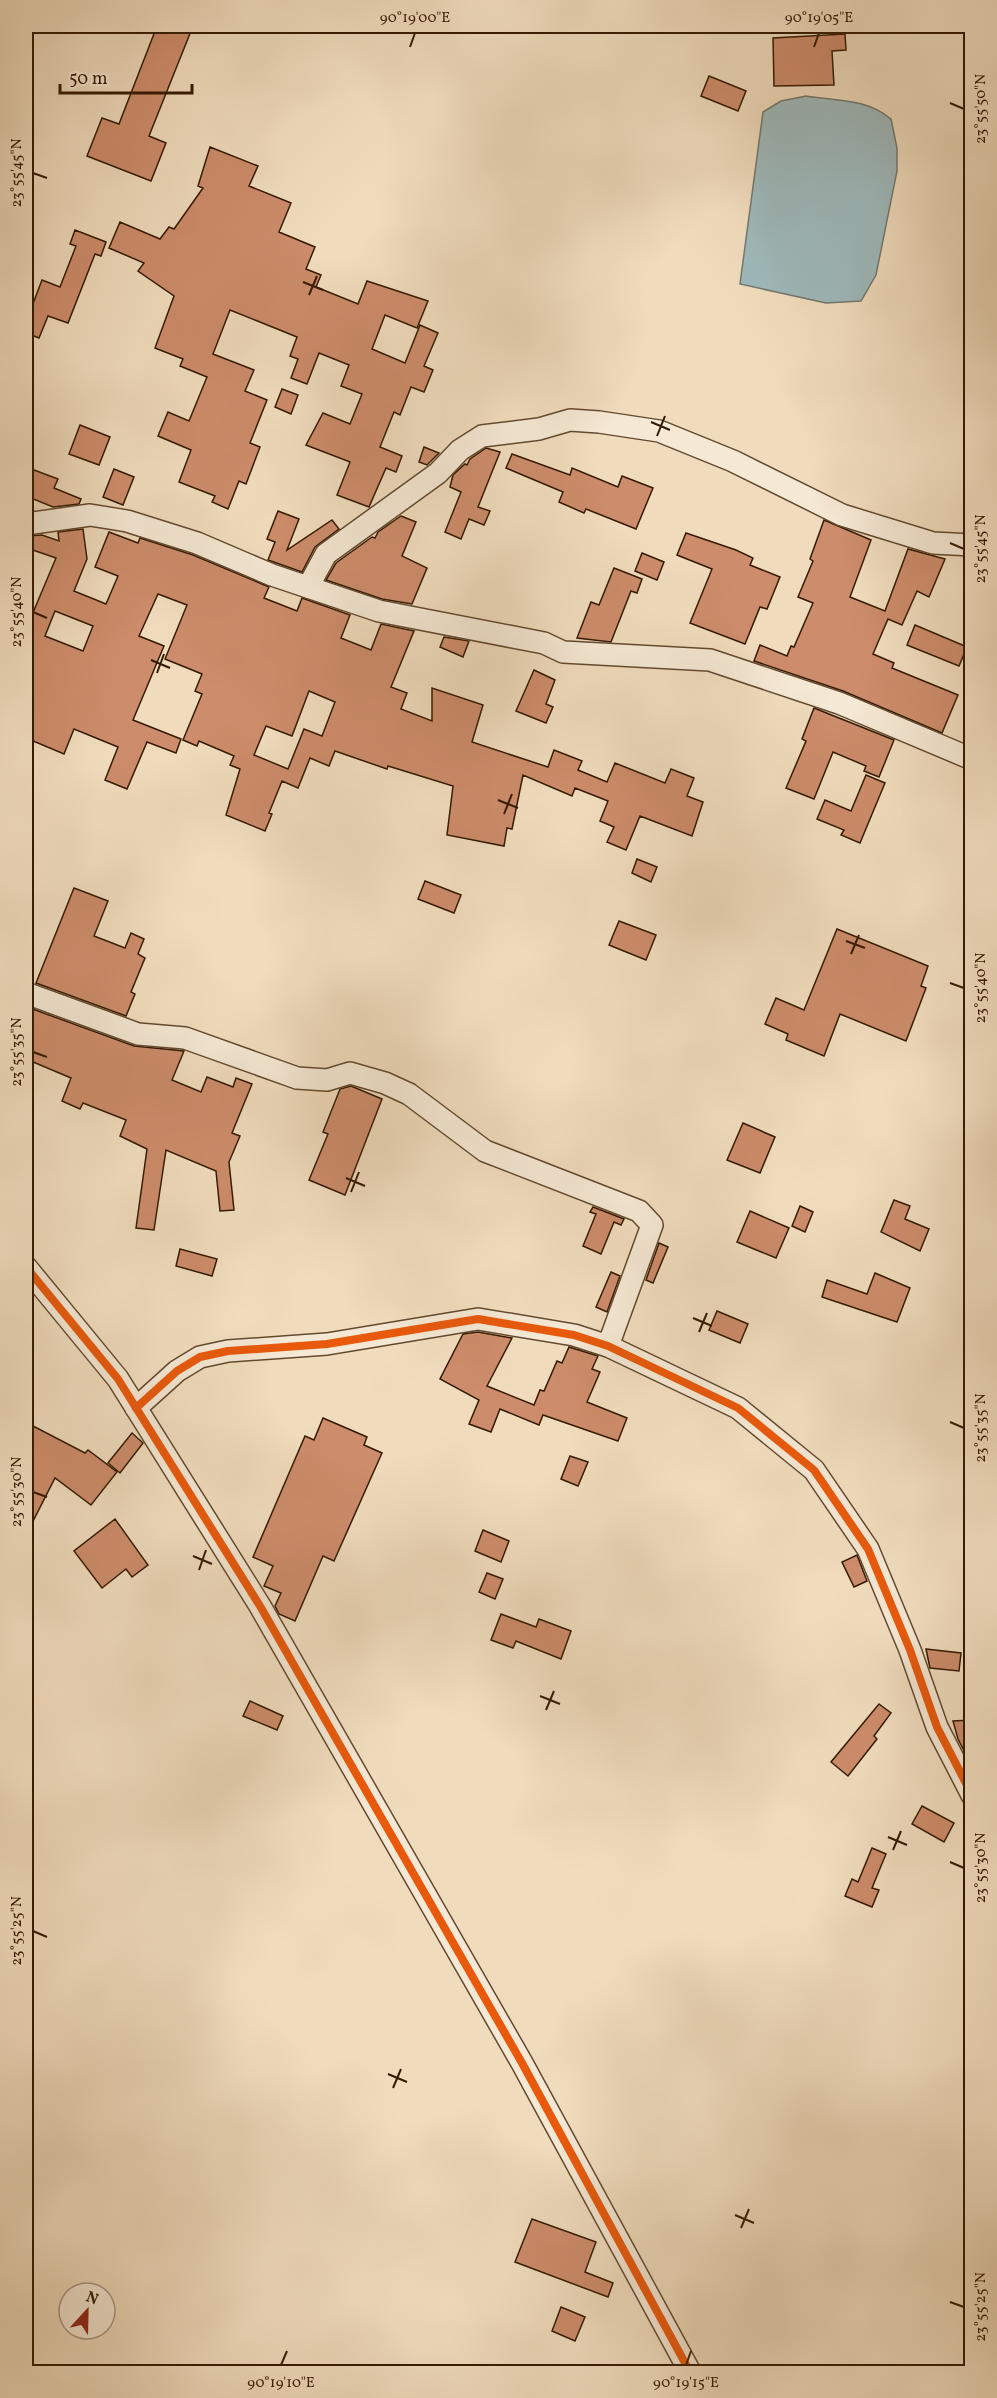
<svg xmlns="http://www.w3.org/2000/svg" width="997" height="2398" viewBox="0 0 997 2398" font-family="Vollkorn,serif">
<style>
.water{fill:#9eb9bb;stroke:#747970;stroke-width:1.5}
.building{fill:#cd8c6b;stroke:#341a00;stroke-width:1.5;fill-rule:evenodd}
.lines{fill:none;stroke-linecap:round;stroke-linejoin:round}
.minor-casing{stroke:#634a2f;stroke-width:24}
.minor{stroke:#f5e8d4;stroke-width:21}
.cycleway-casing{stroke:#f5e8d4;stroke-width:11}
.cycleway{stroke:#e8590c;stroke-width:8}
.ticks{fill:none;stroke:#341a00;stroke-width:2}
.neatline{fill:none;stroke:#341a00;stroke-width:2}
.ticks-label{font-size:15px;text-anchor:middle;fill:#341a00}
</style>
<rect width="100%" height="100%" fill="#f0dcbd"/>
<filter id="stains"><feTurbulence type="fractalNoise" baseFrequency=".00333" numOctaves="4"/><feColorMatrix values="0 0 0 0 .2 0 0 0 0 .09 0 0 0 0 .02 0 0 0 .5 -.17"/></filter>
<radialGradient id="worn" r=".72"><stop offset=".6" stop-color="#630" stop-opacity="0"/><stop offset="1" stop-color="#630" stop-opacity=".3"/></radialGradient>
<path class="water" d="M806 96C836 101 866 98 891 119L897 148V171L876 275 861 301 826 303 740 284 763 112 781 101Z"/>
<g class="building">
<polygon points="157,26 193,26 149,136 166,143 151,181 87,156 102,118 119,124"/>
<polygon points="845,34 846,50 832,51 834,85 774,86 773,38"/>
<polygon points="709,76 746,91 738,111 701,96"/>
<polygon points="210,147 258,166 249,186 291,203 279,232 315,247 306,269 321,275 316,287 358,304 367,281 428,301 417,328 385,315 372,349 405,363 420,325 438,333 424,366 433,370 424,392 411,387 400,415 394,412 380,447 402,456 396,472 386,468 369,507 337,495 350,462 306,445 323,413 350,424 362,394 341,386 349,365 319,353 307,384 291,378 298,359 290,356 297,337 230,310 213,354 254,370 245,391 267,400 250,443 260,447 246,484 239,481 228,509 212,502 215,496 179,482 191,450 158,436 168,412 189,421 207,377 180,366 183,359 155,348 174,296 138,271 144,263 109,248 120,222 160,239 169,227 174,229 203,188 198,186"/>
<polygon points="75,230 106,242 101,256 95,254 68,323 48,316 39,338 26,333 26,306 31,309 42,280 60,287 76,246 70,244"/>
<polygon points="282,389 298,395 291,414 275,407"/>
<polygon points="80,425 110,437 99,465 69,454"/>
<polygon points="424,447 439,453 427,465 419,462"/>
<polygon points="486,448 500,452 478,507 490,511 484,525 469,519 461,539 445,532 461,492 450,487 453,475 465,464 467,465 470,459"/>
<polygon points="512,454 570,475 572,468 618,487 622,476 653,488 636,529 586,509 584,513 559,502 563,492 506,468"/>
<polygon points="26,467 58,479 54,488 81,499 79,504 53,507 26,496"/>
<polygon points="114,469 134,477 123,505 103,497"/>
<polygon points="278,511 299,519 287,550 332,520 339,529 315,547 302,572 268,560 275,542 267,539"/>
<polygon points="401,516 416,522 402,556 427,568 412,604 382,599 326,580 336,563 372,537 375,538 378,532"/>
<polygon points="824,520 871,540 850,597 885,611 908,549 945,559 929,597 917,591 902,625 888,619 873,654 894,663 892,668 958,695 942,733 843,691 754,661 760,645 787,656 791,646 794,647 813,603 798,597 813,561 810,559"/>
<path d="M83 529 87 559 74 591 106 604 118 576 95 567 109 532 138 543 140 538 193 555 269 587 264 598 297 611 302 598 350 615 341 638 371 650 381 624 414 631 391 687 407 693 401 709 432 721V688L483 705 472 742 548 767 554 750 582 761 578 770 607 782 615 763 665 783 671 769 694 778 687 796 703 802 692 836 640 816 626 850 607 842 614 827 600 821 608 801 575 788 572 796 523 775 512 829 507 828 504 846 447 835 453 786 388 766 387 769 335 751 329 766 310 758 298 788 282 781 269 813 272 814 265 831 226 815 240 769 230 765 234 756 199 741 197 746 183 740 202 694 195 691 202 674 165 659 187 605 158 594 139 636 164 646 133 720 181 739 176 753 147 742 127 789 105 780 118 747 74 729 64 754 26 738V620L29 622 56 558 30 549 32 546 26 545V536L42 535 59 541 58 532ZM55 611 93 626 83 651 45 636ZM309 691 335 702 322 736 304 729 288 769 254 755 266 726 292 736Z"/>
<polygon points="686,533 736,550 753,558 750,565 780,577 767,609 760,607 745,644 690,623 712,569 677,555"/>
<polygon points="642,553 664,562 657,580 635,571"/>
<polygon points="614,568 642,579 637,593 631,591 611,642 577,638 591,602 599,605"/>
<polygon points="915,625 967,647 959,666 907,645"/>
<polygon points="444,637 469,641 463,657 440,647"/>
<polygon points="534,670 555,680 546,704 553,707 546,723 516,711"/>
<polygon points="814,708 894,740 879,777 864,771 866,766 833,752 814,799 786,788 806,741 802,739"/>
<polygon points="866,775 885,783 860,843 841,835 844,830 817,819 825,800 851,811"/>
<polygon points="637,859 657,867 651,882 632,873"/>
<polygon points="425,881 461,895 454,913 418,899"/>
<polygon points="74,888 108,901 94,936 125,948 131,933 144,939 138,954 145,958 131,992 135,994 126,1016 36,983"/>
<polygon points="619,921 656,935 646,960 609,945"/>
<polygon points="837,929 928,966 921,986 926,988 906,1041 840,1014 824,1056 786,1040 788,1034 765,1024 776,998 804,1010"/>
<polygon points="27,1007 134,1046 184,1051 172,1080 201,1092 207,1077 233,1087 236,1078 252,1084 232,1133 240,1136 229,1162 234,1210 220,1211 216,1171 166,1150 154,1230 136,1228 147,1149 120,1136 126,1120 83,1103 80,1109 62,1101 71,1078 26,1059"/>
<polygon points="351,1086 382,1099 345,1195 309,1180 328,1134 323,1132 340,1089"/>
<polygon points="743,1123 775,1137 760,1173 727,1160"/>
<polygon points="894,1200 910,1206 905,1219 929,1229 920,1251 881,1232"/>
<polygon points="800,1206 813,1212 805,1232 792,1226"/>
<polygon points="593,1207 624,1219 621,1225 614,1222 601,1254 583,1246 596,1214 590,1212"/>
<polygon points="750,1211 789,1228 776,1258 737,1242"/>
<polygon points="659,1243 668,1247 653,1283 646,1280"/>
<polygon points="180,1249 217,1259 212,1276 176,1266"/>
<polygon points="611,1272 620,1276 607,1312 596,1307"/>
<polygon points="875,1273 910,1288 897,1322 822,1297 827,1280 867,1294"/>
<polygon points="717,1311 748,1324 740,1343 709,1330"/>
<polygon points="478,1332 512,1338 487,1386 534,1405 540,1390 544,1391 557,1361 562,1363 569,1347 598,1356 592,1369 600,1372 587,1402 627,1418 618,1441 543,1415 539,1425 500,1409 491,1432 469,1424 479,1400 440,1379 463,1334"/>
<polygon points="323,1418 367,1437 364,1445 382,1453 334,1561 323,1556 295,1621 279,1614 275,1606 281,1593 264,1586 273,1566 253,1557 305,1436 314,1440"/>
<polygon points="33,1426 85,1453 88,1450 117,1472 91,1505 55,1478 26,1535 26,1441"/>
<polygon points="132,1433 143,1443 120,1473 108,1463"/>
<polygon points="570,1456 588,1462 578,1486 561,1479"/>
<polygon points="115,1519 148,1565 132,1577 126,1569 102,1588 74,1551"/>
<polygon points="483,1530 509,1541 501,1562 475,1551"/>
<polygon points="857,1555 867,1581 854,1587 842,1562"/>
<polygon points="487,1573 503,1579 495,1599 479,1592"/>
<polygon points="501,1614 536,1627 539,1619 571,1631 561,1659 516,1641 513,1648 491,1640"/>
<polygon points="926,1649 961,1653 959,1671 930,1668"/>
<polygon points="250,1701 283,1716 277,1730 243,1716"/>
<polygon points="879,1704 891,1713 874,1736 877,1739 848,1776 831,1762"/>
<polygon points="972,1720 972,1766 958,1739 953,1721"/>
<polygon points="922,1806 954,1823 944,1842 912,1824"/>
<polygon points="872,1848 886,1854 872,1888 879,1890 872,1907 845,1896 852,1879 858,1882"/>
<polygon points="532,2219 596,2242 585,2272 613,2283 608,2297 515,2262"/>
<polygon points="561,2307 585,2317 575,2341 552,2331"/>
</g>
<g class="lines">
<defs>
<g id="minor">
<polyline points="26,524 90,515 127,521 197,543 272,575 379,611 544,643 563,652 710,660 839,703 972,759"/>
<polyline points="308,587 326,554 438,473 460,450 482,436 539,429 570,420 599,422 659,431 733,461 842,515 933,543 972,545"/>
<polyline points="26,993 138,1034 185,1038 297,1078 327,1080 350,1073 385,1083 409,1094 485,1151 639,1211 652,1225 608,1346"/>
<polyline points="26,1267 118,1379 260,1606 522,2063 690,2372"/>
<polyline points="136,1408 177,1371 200,1357 228,1351 327,1344 478,1319 574,1335 608,1346 738,1408 814,1470 868,1549 910,1650 937,1727 972,1795"/>
</g>
</defs>
<use href="#minor" class="minor-casing"/>
<use href="#minor" class="minor"/>
<defs>
<g id="cycleway">
<polyline points="26,1267 118,1379 260,1606 522,2063 690,2372"/>
<polyline points="136,1408 177,1371 200,1357 228,1351 327,1344 478,1319 574,1335 608,1346 738,1408 814,1470 868,1549 910,1650 937,1727 972,1795"/>
</g>
</defs>
<use href="#cycleway" class="cycleway-casing"/>
<use href="#cycleway" class="cycleway"/>
</g>
<path class="ticks" d="M410 47 415 33M814 47 819 33M950 103 964 109M33 173 47 178M303 282 323 290M309 295 317 276M651 422 670 430M657 436 665 416M950 543 964 549M33 612 47 618M151 660 170 668M157 673 164 654M498 800 518 808M504 814 512 794M846 941 865 948M851 954 859 935M950 983 964 988M33 1052 47 1057M346 1178 365 1186M351 1192 359 1172M693 1318 712 1326M699 1332 707 1313M950 1422 964 1428M33 1492 47 1497M193 1556 212 1564M199 1570 206 1550M540 1696 560 1704M546 1710 554 1691M888 1837 907 1845M893 1850 901 1831M950 1862 964 1868M33 1931 47 1937M388 2074 407 2082M393 2088 401 2069M735 2215 754 2223M741 2228 749 2209M950 2302 964 2307M281 2365 287 2351M686 2365 691 2351"/>
<rect width="997" height="2398" fill="none" stroke="#f0dcbd" stroke-width="66"/>
<g transform="translate(87 2311) rotate(22)"><circle r="28" fill="#f5e8d4" stroke="#a8967f" stroke-width="1.5"/>
<path d="M0-4.5L10 22L0 15L-10 22Z" fill="#8f2418"/>
<text y="-9" font-size="16" font-weight="bold" text-anchor="middle" fill="#341a00">N</text>
</g>
<path d="M60 84v9h132v-9" fill="none" stroke="#341a00" stroke-width="3"/>
<text x="69" y="84" font-size="18" fill="#341a00" stroke="#f5e8d4" stroke-width="4.5" paint-order="stroke">50 m</text>
<rect x="33" y="33" width="931" height="2332" class="neatline"/>
<g class="ticks-label">
<text x="415" y="22">90°19'00"E</text>
<text x="819" y="22">90°19'05"E</text>
<text transform="translate(980 109) rotate(-90)" y="5">23°55'50"N</text>
<text transform="translate(16 173) rotate(-90)" y="5">23°55'45"N</text>
<text transform="translate(980 549) rotate(-90)" y="5">23°55'45"N</text>
<text transform="translate(16 612) rotate(-90)" y="5">23°55'40"N</text>
<text transform="translate(980 988) rotate(-90)" y="5">23°55'40"N</text>
<text transform="translate(16 1052) rotate(-90)" y="5">23°55'35"N</text>
<text transform="translate(980 1428) rotate(-90)" y="5">23°55'35"N</text>
<text transform="translate(16 1492) rotate(-90)" y="5">23°55'30"N</text>
<text transform="translate(980 1868) rotate(-90)" y="5">23°55'30"N</text>
<text transform="translate(16 1931) rotate(-90)" y="5">23°55'25"N</text>
<text transform="translate(980 2307) rotate(-90)" y="5">23°55'25"N</text>
<text x="281" y="2387">90°19'10"E</text>
<text x="686" y="2387">90°19'15"E</text>
</g>
<rect width="100%" height="100%" filter="url(#stains)"/>
<rect width="100%" height="100%" fill="url(#worn)"/>
</svg>
